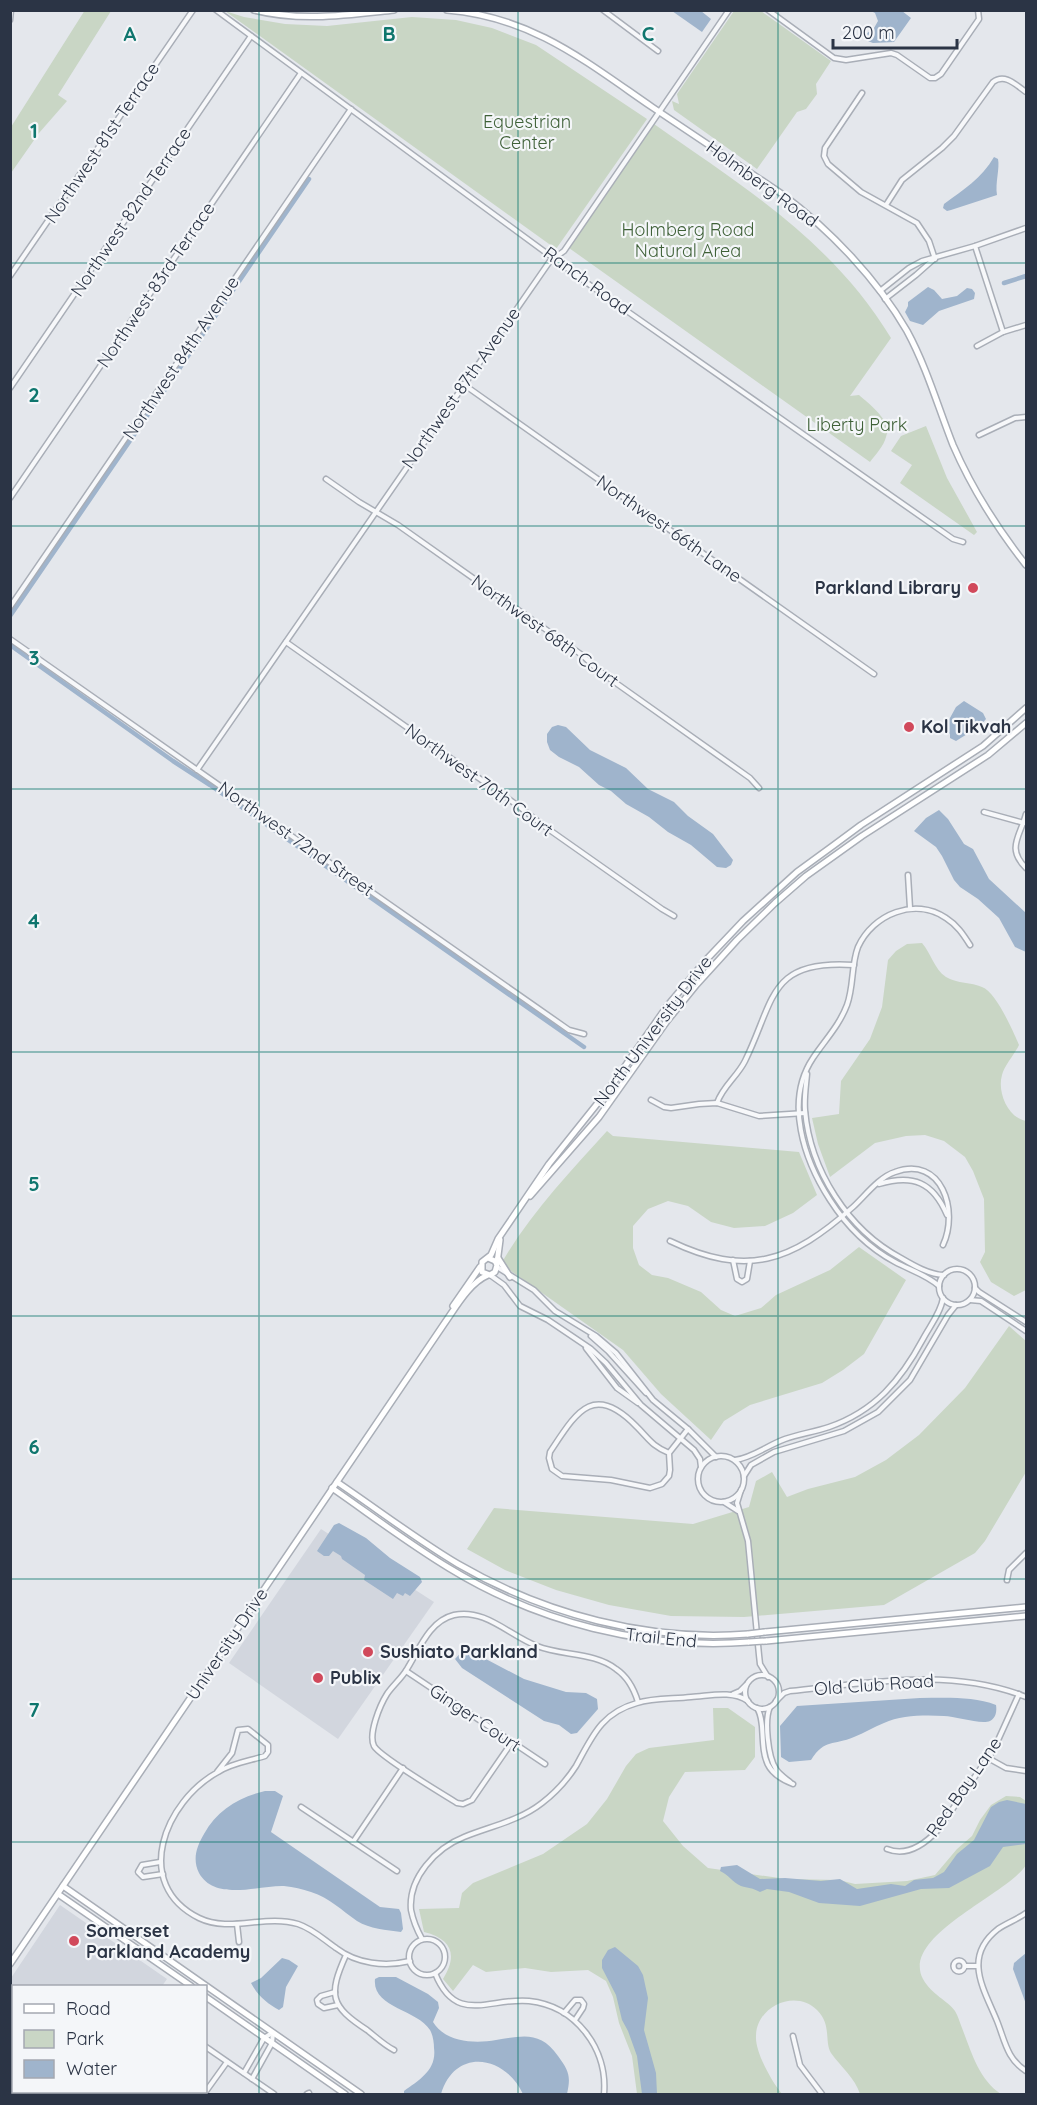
<svg xmlns="http://www.w3.org/2000/svg" width="1037" height="2105" viewBox="0 0 1037 2105" font-family="Quicksand,sans-serif">
<style>
.built{fill:#d2d6de}
.green{fill:#c9d6c5}
.water{fill:#9fb4cc}
.lines{fill:none;stroke-linecap:round;stroke-linejoin:round}
.canal{stroke:#9fb4cc;stroke-width:4.5}
.street-casing{stroke:#a9aeb7;stroke-width:7}
.secondary-casing{stroke:#a9aeb7;stroke-width:8}
.street{stroke:#f7f8fa;stroke-width:4}
.secondary{stroke:#fff;stroke-width:5}
.secondary-bridge-casing{stroke:#a9aeb7;stroke-width:8;stroke-linecap:butt}
.secondary-bridge{stroke:#fff;stroke-width:5}
.grid{fill:none;stroke:#0f766e;stroke-width:1.5;stroke-opacity:0.55}
.poi-dot{fill:#d1495b;stroke:#f4f6f9;stroke-width:2}
.labels{text-anchor:middle;stroke-width:4.5;stroke-linejoin:round;paint-order:stroke}
.park-label{font-size:18px;fill:#3f6138;stroke:#f4f6f9}
.street-label{font-size:18px;fill:#2b3445;stroke:#f4f6f9}
.poi-label{font-size:18px;font-weight:bold;fill:#2b3445;stroke:#f4f6f9;text-anchor:start}
.grid-label{font-size:20px;text-anchor:middle;font-weight:bold;fill:#0f766e;stroke:#f4f6f9;stroke-width:4.5;stroke-linejoin:round;paint-order:stroke}
</style>
<rect width="100%" height="100%" fill="#e4e7ec"/>
<g class="built">
<polygon points="321,1529 434,1602 338,1739 229,1663"/>
<polygon points="60,1905 167,1979 162,1986 14,1986 13,2021 11,2019 11,1978"/>
</g>
<g class="green">
<polygon points="85,10 111,11 58,95 67,101 39,133 11,173 11,127"/>
<polygon points="225,11 244,17 285,24 327,26 412,17 456,20 492,28 536,45 647,119 556,249"/>
<polygon points="734,11 761,11 831,61 816,84 817,94 806,109 797,112 757,169 674,110 672,101 679,104 677,94"/>
<path d="M654 124C745 188 832 241 891 338L850 396 859 395C870 405 892 420 886 437 884 446 875 455 870 462L569 248Z"/>
<polygon points="926,426 947,478 977,532 974,535 900,483 912,465 891,451 901,436"/>
<path d="M922 943C931 953 934 969 946 977 958 984 971 982 982 987 996 992 1013 1031 1019 1045 1015 1054 1004 1066 1002 1075 997 1092 1008 1118 1026 1121V1290L1014 1296 991 1282 980 1262 985 1252 984 1199 973 1171 965 1157 944 1141 925 1135 906 1136 875 1143 830 1177 818 1144 812 1118 839 1114 841 1081 870 1039 882 1007 888 960 896 951 907 944Z"/>
<path d="M607 1131 613 1136 799 1152 817 1195 793 1213 765 1226 734 1228 711 1222 688 1206 668 1201 648 1209 633 1226V1248L639 1265 652 1275 668 1278 701 1292 721 1310 735 1316 761 1308 776 1295 830 1270 859 1247 906 1280 864 1354 843 1370 822 1383 750 1405 724 1421 711 1440 661 1394 623 1350 501 1264C529 1215 569 1173 607 1131Z"/>
<polygon points="1009,1326 1026,1341 1026,1472 985,1541 975,1553 884,1605 744,1617 671,1616 609,1605 556,1590 505,1570 467,1549 494,1508 693,1524 749,1507 756,1481 772,1472 787,1497 808,1489 855,1477 886,1460 919,1435 965,1388"/>
<path d="M713 1708H728L755 1727V1757L745 1770 685 1772 669 1797 663 1821 683 1846 708 1868 786 1879 839 1880 855 1884 907 1881 935 1875 957 1849 972 1836 980 1820 991 1805 1006 1796 1020 1797 1026 1801V1865C1007 1895 900 1936 923 1979 932 1995 947 2000 955 2011 958 2016 960 2023 962 2028 971 2051 979 2080 1001 2094H860C855 2078 841 2067 831 2053 824 2041 832 2025 817 2010 795 1988 756 2007 756 2036 755 2052 772 2082 782 2094H637L632 2056 619 2023 613 1997 606 1981 588 1970 551 1972 525 1968 486 1972 473 1965 453 1991 443 1979C458 1955 452 1939 424 1932L419 1909 459 1908 462 1893 473 1883 543 1854 587 1824 607 1799 626 1766 636 1754 649 1748 714 1740Z"/>
</g>
<g class="water">
<polygon points="672,11 701,11 711,19 702,32"/>
<polygon points="871,11 902,11 911,18 894,42 873,43 865,40 866,34 874,28 878,21 875,13"/>
<path d="M994 157 998 159C1000 168 995 183 997 195L951 210 947 211 943 208 944 204C963 190 982 178 994 157Z"/>
<polygon points="928,287 934,290 942,299 957,296 967,288 972,289 975,293 974,299 939,311 923,325 910,321 905,312 908,306 908,302"/>
<polygon points="964,701 983,713 986,719 980,726 956,741 950,738 950,734 945,727 956,707"/>
<polygon points="558,725 566,727 590,750 626,768 648,789 674,802 688,816 713,834 733,860 731,865 726,868 717,867 691,845 668,832 649,817 626,804 611,791 599,785 579,767 559,757 550,750 547,742 547,734 552,727"/>
<polygon points="939,810 948,819 964,844 973,849 989,879 1026,913 1026,952 1015,947 999,918 978,899 960,887 954,880 942,856 936,847 914,831 926,818"/>
<polygon points="339,1523 366,1538 390,1558 420,1577 422,1582 410,1596 405,1593 403,1596 397,1593 393,1599 364,1580 365,1575 342,1559 341,1556 333,1551 329,1556 324,1556 317,1551 334,1525"/>
<polygon points="465,1648 524,1679 566,1692 586,1693 597,1699 598,1709 577,1733 571,1734 559,1725 544,1721 462,1668 455,1659"/>
<path d="M920 1698C945 1698 973 1696 996 1705 997 1711 996 1718 990 1721 981 1725 955 1716 944 1716 925 1715 901 1715 884 1723 874 1727 864 1733 854 1737 833 1746 825 1738 811 1760L789 1762 781 1757 780 1726 797 1706Z"/>
<path d="M265 1791H275L283 1796 271 1832 380 1907 399 1909 401 1913 403 1929 401 1932C386 1930 370 1929 357 1921 341 1910 330 1898 311 1892 302 1889 294 1887 284 1886 259 1885 215 1902 199 1873 192 1859 197 1846 204 1834 217 1810 239 1797 265 1791Z"/>
<path d="M1007 1800 1026 1804V1844L1003 1847 990 1866 949 1888 921 1889 860 1906 819 1903 789 1892 767 1889 760 1892C753 1888 748 1888 741 1886 733 1883 728 1874 720 1871L721 1867 737 1865 760 1879 785 1878 821 1881 840 1879 857 1889 891 1884 905 1886 914 1880 933 1878 944 1872 957 1854 974 1840 991 1807 999 1802Z"/>
<polygon points="615,1947 638,1966 643,1975 648,1998 644,2030 656,2073 657,2094 642,2094 637,2056 628,2031 622,2020 616,1995 602,1968 602,1960 608,1950"/>
<polygon points="1026,1953 1026,2004 1013,1969 1014,1963"/>
<path d="M282 1958 289 1960 298 1966 286 1987 283 2007 279 2010C268 2004 257 1995 251 1983L261 1978Z"/>
<path d="M379 1977H396L428 1994 438 2002 439 2008 433 2022C445 2042 474 2044 496 2040 522 2036 540 2030 558 2056 569 2071 571 2076 567 2094H523C505 2055 455 2047 441 2094H404V2091C419 2080 437 2070 434 2048 434 2043 433 2035 430 2030 417 2009 372 2008 375 1979Z"/>
<polygon points="35,2092 150,2092 155,2094 33,2094"/>
</g>
<g class="lines">
<g class="canal">
<polyline points="1004,283 1026,276"/>
<polyline points="10,616 309,179"/>
<polyline points="10,645 173,761 210,785 584,1047"/>
</g>
<defs>
<g id="street">
<polyline points="216,10 594,288 953,539 963,542"/>
<polyline points="603,10 658,51"/>
<polyline points="768,10 834,58 846,60 891,53 897,55 930,78 935,78 941,74 979,19 978,10"/>
<polyline points="10,20 11,10"/>
<polyline points="862,93 825,148 824,156 828,164 861,192 917,223 929,241 935,259"/>
<path d="M886 205 902 180 942 148 954 136 993 82C1005 73 1016 85 1026 92"/>
<polyline points="975,246 1003,332"/>
<polyline points="10,276 193,10"/>
<polyline points="880,291 909,268 922,261 975,246 1026,228"/>
<polyline points="885,299 916,275 934,259"/>
<polyline points="977,346 1003,332 1026,325"/>
<polyline points="463,384 874,674"/>
<polyline points="10,388 251,36"/>
<polyline points="979,435 1015,418 1026,417"/>
<polyline points="326,479 359,502 398,525 582,655 599,671 750,778 759,788"/>
<polyline points="10,498 301,73"/>
<polyline points="10,607 351,109"/>
<polyline points="10,639 569,1030 584,1034"/>
<polyline points="286,642 517,805 544,826 662,909 674,916"/>
<polyline points="197,770 550,261 564,251 729,10"/>
<polyline points="984,812 1024,823"/>
<path d="M1026 814C1020 837 1006 848 1026 868"/>
<polyline points="908,875 910,908"/>
<path d="M807 1074C806 1086 804 1098 805 1110 810 1170 848 1230 901 1258 913 1265 930 1275 944 1275"/>
<polyline points="651,1100 664,1107 671,1108 699,1104 717,1103 759,1116 805,1113"/>
<path d="M717 1103C723 1086 737 1077 745 1061 775 1000 768 959 854 965"/>
<path d="M879 1184C913 1174 933 1182 947 1215"/>
<path d="M670 1241C747 1278 791 1262 853 1207 865 1196 879 1177 895 1172 942 1155 959 1211 943 1245"/>
<polyline points="733,1260 737,1279 742,1282 747,1279 750,1261"/>
<polyline points="497,1267 534,1290 555,1311 596,1336 616,1353 653,1400 688,1429 716,1457"/>
<circle cx="957" cy="1287" r="18"/>
<polyline points="490,1275 504,1285 520,1306 548,1320 591,1349 606,1363 641,1405 694,1450 700,1459 701,1467"/>
<path d="M939 1286C927 1275 910 1270 895 1262 869 1248 846 1225 830 1200 804 1160 784 1101 813 1058 825 1040 839 1026 847 1005 854 986 851 965 858 947 873 914 915 897 946 918 957 925 963 934 970 945"/>
<polyline points="975,1288 979,1292 1026,1322"/>
<polyline points="970,1300 981,1301 1026,1331"/>
<polyline points="591,1336 608,1351 646,1393"/>
<polyline points="586,1348 617,1388 638,1403"/>
<path d="M669 1453 670 1470 669 1476 662 1484 650 1488 611 1480 562 1476 552 1469 549 1458 550 1452C576 1413 593 1381 637 1427 649 1439 652 1446 669 1453L688 1429"/>
<circle cx="721" cy="1479" r="23"/>
<path d="M735 1460C752 1458 768 1445 785 1439 799 1434 814 1432 829 1427 875 1411 901 1380 923 1339 930 1326 941 1312 943 1298"/>
<polyline points="744,1476 751,1465 774,1452 844,1431 878,1412 910,1380 948,1315 956,1305"/>
<polyline points="741,1490 737,1503 748,1541 759,1655 760,1664 768,1677"/>
<polyline points="724,1502 738,1511"/>
<polyline points="1007,1580 1009,1570 1026,1553"/>
<polyline points="406,1671 545,1764"/>
<circle cx="762" cy="1692" r="17"/>
<polyline points="733,1694 740,1691 746,1685"/>
<path d="M776 1701 784 1693 790 1691C869 1683 951 1667 1026 1697"/>
<path d="M770 1707C764 1720 768 1757 776 1769 779 1774 785 1778 790 1782"/>
<path d="M757 1708C761 1714 761 1719 762 1726 764 1756 762 1772 793 1784"/>
<path d="M512 1742 472 1800 463 1804 457 1803C443 1794 380 1757 374 1746 368 1734 380 1705 387 1694 393 1685 402 1678 407 1669 419 1650 429 1621 454 1615 485 1608 510 1636 537 1646 562 1656 594 1652 616 1669 628 1677 634 1689 638 1702"/>
<polyline points="988,1758 1006,1768 1026,1771"/>
<path d="M217 1772 232 1753 238 1730 248 1729 268 1745V1752L265 1756C249 1761 232 1763 218 1772 165 1801 131 1884 199 1918 230 1933 265 1914 298 1924 313 1929 323 1939 336 1948 357 1964 385 1967 410 1961"/>
<polyline points="301,1807 397,1871"/>
<polyline points="353,1842 403,1768"/>
<path d="M887 1849C907 1857 925 1844 938 1830L994 1749 1019 1694"/>
<polyline points="160,1862 142,1865 138,1872 143,1877 163,1874"/>
<path d="M1026 1913C1018 1919 1007 1923 998 1929 962 1957 984 1989 997 2021 1005 2041 1007 2059 1026 2071"/>
<polyline points="237,1924 239,1942"/>
<path d="M422 1939C417 1930 413 1920 411 1910 408 1878 436 1848 464 1837 491 1826 519 1821 542 1803 555 1793 567 1780 576 1766 592 1737 601 1713 637 1703 653 1698 673 1699 691 1697 710 1696 731 1690 748 1701"/>
<circle cx="427" cy="1957" r="18"/>
<path d="M346 1955C328 1995 330 2006 367 2030 376 2037 384 2045 394 2050"/>
<circle cx="959" cy="1966" r="5.5"/>
<polyline points="965,1966 978,1966"/>
<path d="M435 1973C456 2026 490 1997 529 2001 576 2006 608 2049 604 2094"/>
<polyline points="335,1992 321,1996 317,2000 318,2004 324,2008 338,2005"/>
<polyline points="564,2013 575,2000 581,2000 584,2004 583,2008 575,2020"/>
<polyline points="793,2036 800,2065 822,2094"/>
<polyline points="206,2047 274,2094"/>
<polyline points="10,2058 14,2053"/>
<polyline points="244,2073 264,2038 272,2033"/>
<polyline points="252,2079 272,2043 273,2033"/>
<polyline points="191,2092 195,2094"/>
<polyline points="204,2094 227,2062"/>
<polyline points="307,2094 309,2093"/>
</g>
<g id="secondary">
<path d="M254 10C301 22 347 15 394 10"/>
<path d="M447 10C532 17 585 61 652 107 696 136 739 165 782 194 830 230 877 279 907 331 927 368 938 407 953 445 972 489 997 528 1026 565"/>
<polyline points="530,1196 599,1117 667,1021 697,984 737,940 775,903 806,876 862,836 988,755 1026,723"/>
<polyline points="488,1258 495,1261 497,1265 495,1272 490,1275 482,1272 482,1262 491,1255 498,1239 549,1164 609,1089 668,1005 706,960 743,921 797,872 834,845 861,825 983,746 1026,708"/>
<polyline points="498,1258 510,1277"/>
<polyline points="497,1263 500,1240"/>
<polyline points="453,1306 480,1267"/>
<path d="M337 1482C377 1509 416 1539 458 1564 544 1614 648 1642 748 1634"/>
<path d="M332 1488C371 1515 409 1544 449 1568 537 1622 645 1650 749 1642"/>
<polyline points="765,1632 1026,1607"/>
<polyline points="766,1641 1026,1616"/>
<polyline points="63,1886 361,2094"/>
<polyline points="58,1894 191,1986"/>
<path d="M10 1964 444 1324C456 1307 469 1283 488 1275"/>
<polyline points="206,1997 345,2094"/>
</g>
</defs>
<use href="#street" class="street-casing"/>
<use href="#secondary" class="secondary-casing"/>
<use href="#street" class="street"/>
<use href="#secondary" class="secondary"/>
<defs>
<g id="secondary-bridge">
<polyline points="748,1634 765,1632"/>
<polyline points="749,1642 766,1641"/>
</g>
</defs>
<use href="#secondary-bridge" class="secondary-bridge-casing"/>
<use href="#secondary-bridge" class="secondary-bridge"/>
</g>
<path class="grid" d="M259 10V2094M518 10V2094M778 10V2094M10 263H1026M10 526H1026M10 789H1026M10 1052H1026M10 1316H1026M10 1579H1026M10 1842H1026"/>
<g class="poi-dot">
<circle cx="973" cy="588" r="6"/>
<circle cx="909" cy="727" r="6"/>
<circle cx="368" cy="1652" r="6"/>
<circle cx="318" cy="1678" r="6"/>
<circle cx="74" cy="1941" r="6"/>
</g>
<g class="labels">
<g class="park-label">
<text x="527" y="128">Equestrian<tspan x="527" dy="21">Center</tspan></text>
<text x="688" y="236">Holmberg Road<tspan x="688" dy="21">Natural Area</tspan></text>
<text x="857" y="431">Liberty Park</text>
</g>
<g class="street-label">
<text transform="translate(102 143) rotate(-56)" y="6">Northwest 81st Terrace</text>
<text transform="translate(762 184) rotate(36)" y="6">Holmberg Road</text>
<text transform="translate(131 212) rotate(-56)" y="6">Northwest 82nd Terrace</text>
<text transform="translate(587 281) rotate(36)" y="6">Ranch Road</text>
<text transform="translate(156 285) rotate(-56)" y="6">Northwest 83rd Terrace</text>
<text transform="translate(181 358) rotate(-56)" y="6">Northwest 84th Avenue</text>
<text transform="translate(461 388) rotate(-55)" y="6">Northwest 87th Avenue</text>
<text transform="translate(669 529) rotate(35)" y="6">Northwest 66th Lane</text>
<text transform="translate(545 631) rotate(36)" y="6">Northwest 68th Court</text>
<text transform="translate(479 780) rotate(36)" y="6">Northwest 70th Court</text>
<text transform="translate(296 839) rotate(35)" y="6">Northwest 72nd Street</text>
<text transform="translate(653 1031) rotate(-53)" y="6">North University Drive</text>
<text transform="translate(661 1638) rotate(6)" y="6">Trail End</text>
<text transform="translate(227 1644) rotate(-56)" y="6">University Drive</text>
<text transform="translate(874 1685) rotate(-4)" y="6">Old Club Road</text>
<text transform="translate(475 1718) rotate(34)" y="6">Ginger Court</text>
<text transform="translate(964 1787) rotate(-55)" y="6">Red Bay Lane</text>
</g>
<g class="poi-label">
<text x="961" y="594" text-anchor="end">Parkland Library</text>
<text x="921" y="733">Kol Tikvah</text>
<text x="380" y="1658">Sushiato Parkland</text>
<text x="330" y="1684">Publix</text>
<text x="86" y="1937">Somerset<tspan x="86" dy="21">Parkland Academy</tspan></text>
</g>
</g>
<g class="grid-label">
<text x="130" y="41">A</text>
<text x="389" y="41">B</text>
<text x="648" y="41">C</text>
<text x="34" y="138">1</text>
<text x="34" y="402">2</text>
<text x="34" y="665">3</text>
<text x="34" y="928">4</text>
<text x="34" y="1191">5</text>
<text x="34" y="1454">6</text>
<text x="34" y="1717">7</text>
</g>
<rect width="1037" height="2105" fill="none" stroke="#2b3445" stroke-width="24"/>
<rect x="12" y="1985" width="195" height="108" fill="#f4f6f9" stroke="#a4a8b1" stroke-width="1.5"/>
<rect x="24" y="2004" width="30" height="9" fill="#ffffff" stroke="#a4a8b1" stroke-width="1.5"/>
<text x="66" y="2015" font-size="18" fill="#2b3445">Road</text>
<rect x="24" y="2030" width="30" height="18" fill="#c9d6c5" stroke="#a4a8b1" stroke-width="1.5"/>
<text x="66" y="2045" font-size="18" fill="#2b3445">Park</text>
<rect x="24" y="2060" width="30" height="18" fill="#9fb4cc" stroke="#a4a8b1" stroke-width="1.5"/>
<text x="66" y="2075" font-size="18" fill="#2b3445">Water</text>
<path d="M833 39v9h124v-9" fill="none" stroke="#2b3445" stroke-width="3"/>
<text x="842" y="39" font-size="18" fill="#2b3445" stroke="#f4f6f9" stroke-width="4.5" paint-order="stroke">200 m</text>
</svg>
